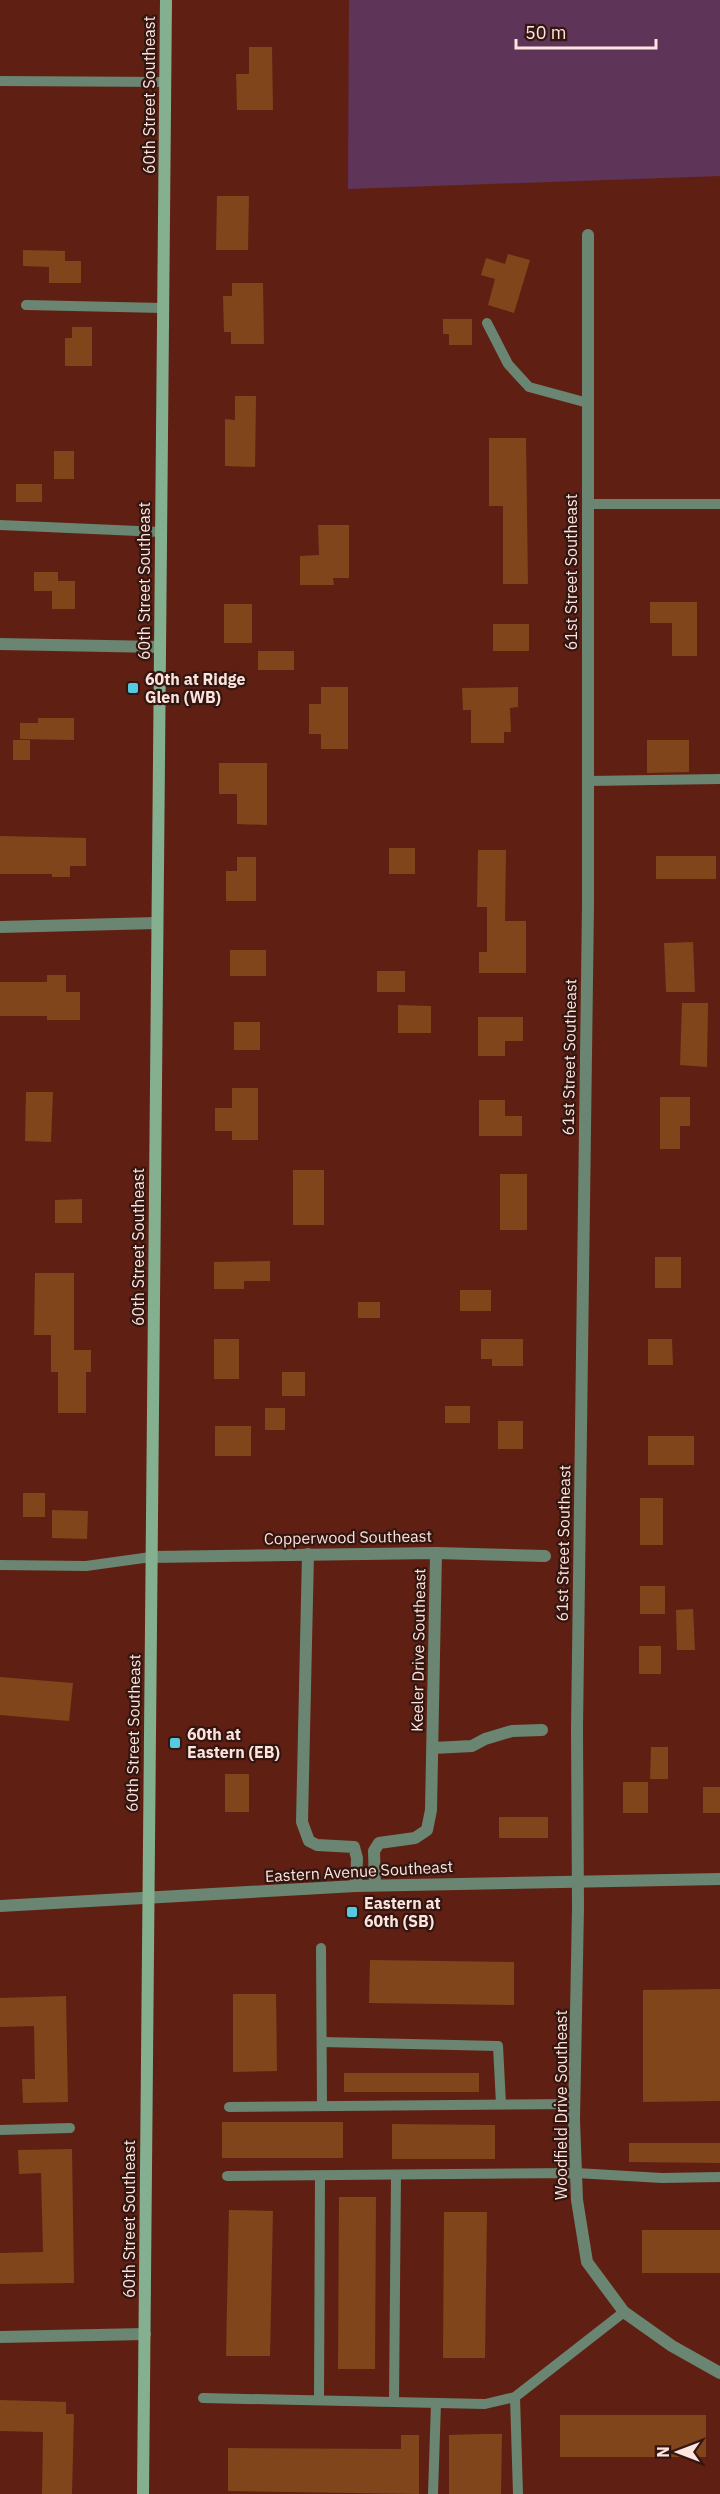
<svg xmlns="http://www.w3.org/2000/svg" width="720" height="2494" viewBox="0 0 720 2494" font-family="'IBM Plex Sans',sans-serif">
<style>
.green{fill:#5f3459}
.building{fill:#80451b}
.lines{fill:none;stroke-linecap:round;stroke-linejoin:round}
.service{stroke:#6a8571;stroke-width:10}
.minor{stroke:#6a8571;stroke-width:12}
.tertiary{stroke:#6a8571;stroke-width:12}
.secondary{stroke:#84b090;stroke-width:12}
.poi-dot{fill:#55cae0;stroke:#331610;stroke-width:2}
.labels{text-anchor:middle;stroke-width:4.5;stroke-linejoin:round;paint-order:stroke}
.street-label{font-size:16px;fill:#fde4de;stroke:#331610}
.poi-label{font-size:16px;font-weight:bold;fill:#fde4de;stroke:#331610;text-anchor:start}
</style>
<rect width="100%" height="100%" fill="#601f13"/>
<polygon class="green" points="349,0 720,0 720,176 348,189"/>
<g class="building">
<polygon points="249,47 272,47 273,110 237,110 236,74 249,74"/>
<polygon points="217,196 249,196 248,250 216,250"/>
<polygon points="23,250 65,251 65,261 81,261 81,283 49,283 49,267 23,266"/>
<polygon points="508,254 530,260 514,313 488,305 495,279 481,275 486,258 505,264"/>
<polygon points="232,283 263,283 264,344 231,344 231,332 224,332 223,296 232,296"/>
<polygon points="443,319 472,319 472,345 449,345 449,334 443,334"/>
<polygon points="72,327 92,327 92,366 65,366 65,338 72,338"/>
<polygon points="235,396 256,396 255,467 225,466 225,419 235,420"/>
<polygon points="489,438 526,438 528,584 503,584 503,506 489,506"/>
<rect x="54" y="451" width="20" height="28"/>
<rect x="16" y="484" width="26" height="18"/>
<polygon points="318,525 349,525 349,578 333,578 334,585 300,585 300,556 319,555"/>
<polygon points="34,572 58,572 58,581 75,581 75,609 52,609 52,591 34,591"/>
<polygon points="650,602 697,602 697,656 672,656 672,623 650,623"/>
<rect x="224" y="604" width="28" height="39"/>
<rect x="493" y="624" width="36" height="27"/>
<rect x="258" y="651" width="36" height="19"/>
<polygon points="321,687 348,687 348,749 321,749 321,734 309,734 309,704 321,704"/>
<polygon points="518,687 518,707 510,708 511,732 504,732 504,743 471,743 471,710 463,710 462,688"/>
<polygon points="38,718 74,718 74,740 20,739 20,723 38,723"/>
<rect x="13" y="740" width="17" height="20"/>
<polygon points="647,740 689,740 689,772 647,773"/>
<polygon points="219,763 267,763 267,825 237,824 237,794 219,794"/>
<polygon points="0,836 86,838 86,866 70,866 70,877 52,877 52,874 0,874"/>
<rect x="389" y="848" width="26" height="26"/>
<polygon points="478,850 506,850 505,921 526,921 526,973 479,973 479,952 487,952 487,907 477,907"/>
<rect x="656" y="856" width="60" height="23"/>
<polygon points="237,857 256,857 256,901 226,901 226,871 237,871"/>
<polygon points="693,942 695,992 666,992 664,943"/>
<rect x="230" y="950" width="36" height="26"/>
<rect x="377" y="971" width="28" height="21"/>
<polygon points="47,975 66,975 66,992 80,992 80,1020 47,1020 47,1016 0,1016 0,982 47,982"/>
<polygon points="682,1003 708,1003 707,1067 680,1065"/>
<polygon points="398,1005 431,1006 431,1033 398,1033"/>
<polygon points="478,1017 523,1017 523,1041 505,1041 505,1056 478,1056"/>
<rect x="234" y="1022" width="26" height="28"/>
<polygon points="232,1088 258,1088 258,1140 232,1140 232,1131 215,1131 215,1108 232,1108"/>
<polygon points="26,1092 53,1092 51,1142 25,1141"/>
<polygon points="660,1097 690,1097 690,1126 680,1126 680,1149 660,1149"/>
<polygon points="479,1100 505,1100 505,1116 522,1116 522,1136 479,1136"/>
<rect x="293" y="1170" width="31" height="55"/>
<rect x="500" y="1174" width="27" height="56"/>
<polygon points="82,1199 82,1223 55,1223 55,1200"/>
<rect x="655" y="1257" width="26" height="31"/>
<polygon points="270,1261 270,1281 244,1281 244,1289 214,1289 214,1262"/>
<polygon points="35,1273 74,1273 74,1350 91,1350 91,1372 86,1372 86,1413 58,1413 58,1372 51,1372 51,1335 34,1335"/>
<rect x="460" y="1290" width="31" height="21"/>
<rect x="358" y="1302" width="22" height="16"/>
<rect x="214" y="1339" width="25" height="40"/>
<polygon points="481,1339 523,1339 523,1366 492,1366 492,1359 481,1359"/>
<polygon points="648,1339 672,1339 673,1365 648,1365"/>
<rect x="282" y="1372" width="23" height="24"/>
<rect x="445" y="1406" width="25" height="17"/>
<rect x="265" y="1408" width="20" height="22"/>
<rect x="498" y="1421" width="25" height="28"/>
<rect x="215" y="1426" width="36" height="30"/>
<rect x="648" y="1436" width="46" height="29"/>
<rect x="23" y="1493" width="22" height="24"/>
<rect x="640" y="1498" width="23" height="47"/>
<polygon points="52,1510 88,1511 87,1539 52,1538"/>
<rect x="640" y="1586" width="25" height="28"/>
<polygon points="693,1609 695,1650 677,1650 676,1610"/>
<rect x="639" y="1646" width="22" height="28"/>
<polygon points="0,1677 73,1683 69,1721 0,1715"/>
<polygon points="651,1747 668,1747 668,1779 650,1779"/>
<rect x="225" y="1774" width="24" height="38"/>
<rect x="623" y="1782" width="25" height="31"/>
<rect x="703" y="1787" width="17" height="26"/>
<rect x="499" y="1817" width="49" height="21"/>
<polygon points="370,1960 514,1962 514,2005 369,2003"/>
<polygon points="720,1989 720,2101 643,2102 643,1990"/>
<polygon points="233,1994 276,1994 277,2071 233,2072"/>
<polygon points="66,1996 68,2102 23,2103 22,2079 35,2079 34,2026 0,2027 0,1998"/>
<rect x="344" y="2073" width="135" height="19"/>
<rect x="222" y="2122" width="121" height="36"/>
<polygon points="392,2124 495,2125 495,2159 392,2159"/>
<polygon points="629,2143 720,2143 720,2163 629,2162"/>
<polygon points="72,2149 74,2283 0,2284 0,2253 43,2252 41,2173 19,2174 18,2150"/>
<polygon points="339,2197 376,2197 375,2369 338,2369"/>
<polygon points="229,2210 273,2211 270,2356 226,2356"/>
<polygon points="444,2212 487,2212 485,2358 443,2358"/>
<rect x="642" y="2230" width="78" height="43"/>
<polygon points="0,2400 66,2402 66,2414 74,2414 72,2494 42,2494 43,2432 0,2431"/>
<rect x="560" y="2415" width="146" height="42"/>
<polygon points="482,2434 502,2434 501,2494 449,2494 449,2435"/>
<polygon points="401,2435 419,2435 419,2494 228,2491 228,2448 401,2449"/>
</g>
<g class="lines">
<g class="service">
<polyline points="0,81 166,82"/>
<polyline points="26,305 163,308"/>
<polyline points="487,323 508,364 529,387 588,403"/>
<polyline points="588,504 720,504"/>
<polyline points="0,525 161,532"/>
<polyline points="588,781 720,779"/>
<polyline points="0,1565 86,1566 151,1557"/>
<polyline points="321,1948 322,2106"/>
<polyline points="322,2042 498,2046 501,2104"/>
<polyline points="229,2107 575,2104"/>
<polyline points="0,2130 70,2128"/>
<polyline points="227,2176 576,2173 662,2178 720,2177"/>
<polyline points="515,2397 518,2494"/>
<polyline points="203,2398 485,2404 515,2397 624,2312"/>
<polyline points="319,2400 320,2176"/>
<polyline points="394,2402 396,2175"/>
<polyline points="433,2494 436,2403"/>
</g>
<g class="minor">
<polyline points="588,235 588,905 577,1729 578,1908 574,2120 577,2200 587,2262 624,2312 672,2346 720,2373"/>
<polyline points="0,644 160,647"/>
<polyline points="0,927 157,923"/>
<polyline points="308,1554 302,1822 309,1841 317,1845 354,1847 357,1858 356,1886"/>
<polyline points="151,1557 436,1553 545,1556"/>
<polyline points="433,1748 472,1746 485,1739 512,1731 542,1730"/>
<polyline points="375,1885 374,1851 379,1843 415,1838 427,1830 431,1810 436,1553"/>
<polyline points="0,2337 145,2334"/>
</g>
<polyline class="tertiary" points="0,1906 356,1886 720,1879"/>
<polyline class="secondary" points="143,2494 166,0"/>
</g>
<g class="poi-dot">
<rect x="127" y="682" width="12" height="12" rx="3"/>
<rect x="169" y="1737" width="12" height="12" rx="3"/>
<rect x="346" y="1906" width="12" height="12" rx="3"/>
</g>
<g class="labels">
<g class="street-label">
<text transform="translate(149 95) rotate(-90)" y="6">60th Street Southeast</text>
<text transform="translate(571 572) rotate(-90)" y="6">61st Street Southeast</text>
<text transform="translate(144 581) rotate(-90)" y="6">60th Street Southeast</text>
<text transform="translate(569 1057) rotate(-89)" y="6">61st Street Southeast</text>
<text transform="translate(138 1247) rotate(-90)" y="6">60th Street Southeast</text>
<text transform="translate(348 1537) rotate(-1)" y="6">Copperwood Southeast</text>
<text transform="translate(563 1543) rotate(-89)" y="6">61st Street Southeast</text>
<text transform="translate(418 1650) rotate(-89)" y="6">Keeler Drive Southeast</text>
<text transform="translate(133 1733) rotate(-89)" y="6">60th Street Southeast</text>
<text transform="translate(359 1871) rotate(-3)" y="6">Eastern Avenue Southeast</text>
<text transform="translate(561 2105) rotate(-90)" y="6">Woodfield Drive Southeast</text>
<text transform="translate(129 2219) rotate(-90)" y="6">60th Street Southeast</text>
</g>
<g class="poi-label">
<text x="145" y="685">60th at Ridge<tspan x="145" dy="18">Glen (WB)</tspan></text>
<text x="187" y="1740">60th at<tspan x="187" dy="18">Eastern (EB)</tspan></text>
<text x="364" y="1909">Eastern at<tspan x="364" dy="18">60th (SB)</tspan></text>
</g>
</g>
<g transform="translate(678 2452) rotate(270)" stroke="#331610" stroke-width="4.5" paint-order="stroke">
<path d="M0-4.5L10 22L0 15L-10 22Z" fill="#fde4de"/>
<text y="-9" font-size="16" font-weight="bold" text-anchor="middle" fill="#fde4de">N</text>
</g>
<path d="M516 39v9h140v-9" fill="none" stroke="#fde4de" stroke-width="3"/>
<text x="525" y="39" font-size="18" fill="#fde4de" stroke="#331610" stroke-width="4.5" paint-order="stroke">50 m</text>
</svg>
